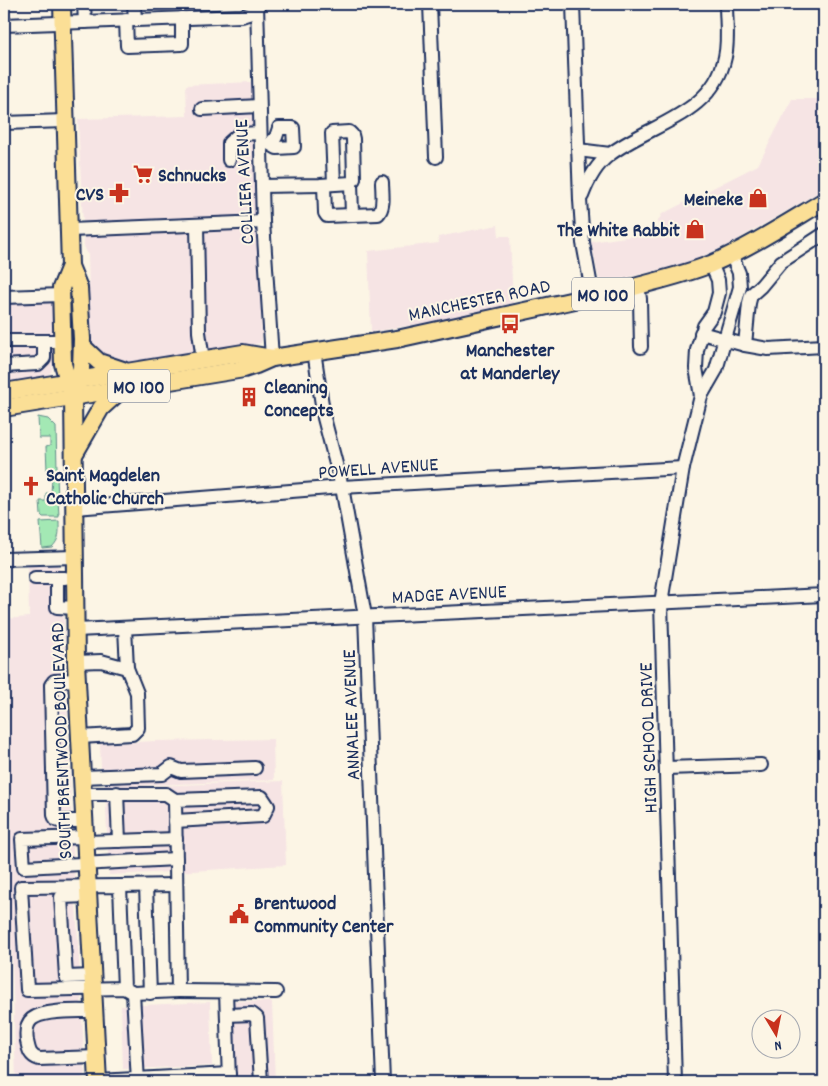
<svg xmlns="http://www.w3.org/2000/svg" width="828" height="1086" viewBox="0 0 828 1086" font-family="Dekko,sans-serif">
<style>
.built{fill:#f6e4e4}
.green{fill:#a3e8b4;stroke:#5f8c89}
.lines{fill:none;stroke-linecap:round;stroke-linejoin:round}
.minor-casing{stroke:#1b2f5e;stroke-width:16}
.major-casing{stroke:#1b2f5e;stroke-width:20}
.minor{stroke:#fcf5e5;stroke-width:12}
.major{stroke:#fbdf96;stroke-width:16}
.labels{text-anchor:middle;stroke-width:4;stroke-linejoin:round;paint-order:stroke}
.shield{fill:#fcf5e5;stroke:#5e6a86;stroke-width:1}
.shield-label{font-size:19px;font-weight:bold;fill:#1b2f5e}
.poi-label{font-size:20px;font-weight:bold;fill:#1b2f5e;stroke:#fcf5e5;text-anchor:start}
.street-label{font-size:20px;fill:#1b2f5e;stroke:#fcf5e5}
</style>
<rect width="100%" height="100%" fill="#fcf5e5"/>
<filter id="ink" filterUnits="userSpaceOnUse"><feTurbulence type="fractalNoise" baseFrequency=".02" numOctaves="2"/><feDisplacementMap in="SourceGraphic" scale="10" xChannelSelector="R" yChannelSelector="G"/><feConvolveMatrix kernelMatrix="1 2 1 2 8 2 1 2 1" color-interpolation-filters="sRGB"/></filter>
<g filter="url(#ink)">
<g class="built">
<polygon points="252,82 262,338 261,343 214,352 190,352 126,363 111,363 92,346 90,336 88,255 84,246 78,119 187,116 186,85"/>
<polygon points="792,99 824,99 824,189 728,245 689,262 614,281 604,282 599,279 591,242 660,232 658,221 662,214 758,165"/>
<polygon points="498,225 499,236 510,236 513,303 425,323 371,332 368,251 439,243 438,237"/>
<polygon points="47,300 52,302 54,360 51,372 43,379 4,387 4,301"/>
<polygon points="28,563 52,563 57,565 62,573 72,829 85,1073 80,1082 16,1082 4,713 4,619 29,617"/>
<polygon points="273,739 274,780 105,787 101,769 100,744 155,741"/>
<polygon points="283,781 286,865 193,871 109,875 105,788"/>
<polygon points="231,1001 272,1002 275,1082 228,1082"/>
<polygon points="210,1002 212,1066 123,1069 121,1006"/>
</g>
<g class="green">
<polygon points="38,417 48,419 56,427 57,469 47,470 46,447 50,446 50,438 39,438"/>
<polygon points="52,477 57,477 59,517 43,517 41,515 40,501 46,501 46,493 51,493"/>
<path d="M59 521C59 533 60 539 52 547L42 548 40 522Z"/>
</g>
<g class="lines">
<defs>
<g id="minor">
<polyline points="84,4 85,22"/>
<polyline points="134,4 135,20"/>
<polyline points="257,4 263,222 272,358"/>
<polyline points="430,4 436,157"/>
<polyline points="573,4 580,200 583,243 593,297"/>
<polyline points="126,20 127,46 182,44 182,18"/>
<polyline points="4,25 242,16 251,13 260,4"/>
<polyline points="202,109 259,106"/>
<polyline points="4,123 65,121"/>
<polygon points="279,128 293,128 294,147 277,148 270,144 276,137"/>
<polyline points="578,150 610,154"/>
<polyline points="229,160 229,143 239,134 260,133"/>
<polyline points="351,183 352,215"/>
<path d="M324 185 325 213 327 216 378 214C385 207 382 192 382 182"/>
<polyline points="262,186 320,185 351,183 354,179 353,139 352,135 349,132 332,133 334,184"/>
<path d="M582 196C588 180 596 165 609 155 649 124 713 115 725 57 729 40 726 21 726 4"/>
<polyline points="197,225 199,332 203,360"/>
<polyline points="70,230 263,222"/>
<polyline points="638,286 640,299 641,347"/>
<polyline points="4,297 61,295"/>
<polyline points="701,333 745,345 768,349 824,346"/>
<polyline points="4,341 44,341"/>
<polyline points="745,345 749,303 751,295 761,286 781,262 824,234"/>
<polyline points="314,351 324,418 342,487 365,616 383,1082"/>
<polyline points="4,366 38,364 44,358 44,341 62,341"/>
<polyline points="701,396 696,368 697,350 704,326 714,312 719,293 718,280 711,264"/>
<polyline points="75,508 342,487 683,468"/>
<polyline points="4,559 75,557"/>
<polyline points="35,578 65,578"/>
<polyline points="57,578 57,607 76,608"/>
<polyline points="76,630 824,595"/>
<polyline points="76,662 101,661 127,668"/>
<polyline points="77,680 54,681 51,685 54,815 56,820 59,821 84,821"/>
<polyline points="80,737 132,734 138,728 137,693 127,668 125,628"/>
<polyline points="666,768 761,765"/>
<polyline points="82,777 162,774 171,767 181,771 255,768"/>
<polyline points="117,793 119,841"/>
<polyline points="83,794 166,794 175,800 262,797 268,806 263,816 175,821"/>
<polyline points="85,837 22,839 24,867 176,859"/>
<polyline points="85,842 176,839"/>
<polyline points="120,886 175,885"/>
<polyline points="146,886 150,993"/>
<polyline points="88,896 61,897 66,977 93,976"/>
<polyline points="124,988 27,990 21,887 120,886 124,988 133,993 178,991 175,800"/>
<polyline points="178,991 276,992"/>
<polyline points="226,991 229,1081"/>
<polyline points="133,993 138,1082"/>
<path d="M94 1011C79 1011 44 1009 32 1019 26 1024 26 1034 27 1041 29 1051 30 1056 39 1059L97 1057"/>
<polyline points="227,1015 252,1014 257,1018 261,1082"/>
<polyline points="98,1081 229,1074"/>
<polyline points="675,1082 661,603 683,468 701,396 716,370 740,287 739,273 731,254"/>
</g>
<g id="major">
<polyline points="62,4 70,266 79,288 82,339 81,369 73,397 76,662 98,1082"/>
<polyline points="70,266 61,288 63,364 71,390"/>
<polyline points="82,346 99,362 123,370"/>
<polyline points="4,392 243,353 272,358"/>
<path d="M4 408 244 369 256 365 272 358 397 339 634 287C660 280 686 274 711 264 750 247 787 223 824 201"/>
<polyline points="75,453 101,408 122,389"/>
</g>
</defs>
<use href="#minor" class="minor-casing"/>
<use href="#major" class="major-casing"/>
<use href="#minor" class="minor"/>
<use href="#major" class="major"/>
</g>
</g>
<defs>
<symbol id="supermarket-bare" viewBox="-9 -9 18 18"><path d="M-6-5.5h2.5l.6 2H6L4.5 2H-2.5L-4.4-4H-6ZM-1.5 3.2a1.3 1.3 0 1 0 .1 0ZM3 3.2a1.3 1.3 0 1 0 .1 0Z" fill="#c8321e" stroke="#fcf5e5" stroke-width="2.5" paint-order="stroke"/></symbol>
<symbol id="pharmacy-bare" viewBox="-9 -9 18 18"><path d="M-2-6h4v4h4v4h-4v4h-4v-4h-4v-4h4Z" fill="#c8321e" stroke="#fcf5e5" stroke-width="2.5" paint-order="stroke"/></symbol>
<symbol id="shop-bare" viewBox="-9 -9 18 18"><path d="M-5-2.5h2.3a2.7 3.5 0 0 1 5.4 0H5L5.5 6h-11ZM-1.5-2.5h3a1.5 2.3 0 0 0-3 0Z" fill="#c8321e" stroke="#fcf5e5" stroke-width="2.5" paint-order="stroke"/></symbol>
<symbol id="bus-bare" viewBox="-9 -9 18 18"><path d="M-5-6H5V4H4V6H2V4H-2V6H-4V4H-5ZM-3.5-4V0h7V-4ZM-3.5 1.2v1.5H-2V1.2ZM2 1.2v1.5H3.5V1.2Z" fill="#c8321e" stroke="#fcf5e5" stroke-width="2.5" paint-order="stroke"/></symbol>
<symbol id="building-bare" viewBox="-9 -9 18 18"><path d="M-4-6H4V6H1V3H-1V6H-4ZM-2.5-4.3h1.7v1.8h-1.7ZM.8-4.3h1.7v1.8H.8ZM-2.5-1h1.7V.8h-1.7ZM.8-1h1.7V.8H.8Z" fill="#c8321e" stroke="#fcf5e5" stroke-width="2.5" paint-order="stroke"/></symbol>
<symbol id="church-bare" viewBox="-9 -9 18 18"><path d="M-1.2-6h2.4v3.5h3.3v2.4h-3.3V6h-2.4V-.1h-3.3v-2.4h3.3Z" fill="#c8321e" stroke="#fcf5e5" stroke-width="2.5" paint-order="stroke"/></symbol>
<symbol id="civic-bare" viewBox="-9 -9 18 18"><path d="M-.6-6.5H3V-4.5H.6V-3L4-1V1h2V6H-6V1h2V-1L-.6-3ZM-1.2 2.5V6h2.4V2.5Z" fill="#c8321e" stroke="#fcf5e5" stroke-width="2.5" paint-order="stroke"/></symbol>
</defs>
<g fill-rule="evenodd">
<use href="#supermarket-bare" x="129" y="160" width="28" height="28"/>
<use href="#pharmacy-bare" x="105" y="179" width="28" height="28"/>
<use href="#shop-bare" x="744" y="184" width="28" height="28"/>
<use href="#shop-bare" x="681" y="215" width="28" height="28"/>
<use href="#bus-bare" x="496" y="310" width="28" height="28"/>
<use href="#building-bare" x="235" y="383" width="28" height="28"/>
<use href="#church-bare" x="17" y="472" width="28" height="28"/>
<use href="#civic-bare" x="225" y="900" width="28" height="28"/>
</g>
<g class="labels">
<g class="shield">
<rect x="572" y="277.5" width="62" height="33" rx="4"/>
<rect x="108" y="369.5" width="62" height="33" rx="4"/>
</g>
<g class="shield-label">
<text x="603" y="301">MO 100</text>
<text x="139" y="393">MO 100</text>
</g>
<g class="poi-label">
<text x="158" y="181">Schnucks</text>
<text x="104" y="200" text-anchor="end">CVS</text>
<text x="743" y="205" text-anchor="end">Meineke</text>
<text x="680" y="236" text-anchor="end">The White Rabbit</text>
<text x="510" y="356" text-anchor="middle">Manchester<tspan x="510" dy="23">at Manderley</tspan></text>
<text x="264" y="393">Cleaning<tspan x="264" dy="23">Concepts</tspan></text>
<text x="46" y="481">Saint Magdelen<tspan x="46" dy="23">Catholic Church</tspan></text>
<text x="254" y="909">Brentwood<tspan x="254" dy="23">Community Center</tspan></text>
</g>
<g class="street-label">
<text transform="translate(243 182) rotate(-93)" y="7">COLLIER AVENUE</text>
<text transform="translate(479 299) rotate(-12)" y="7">MANCHESTER ROAD</text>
<text transform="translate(378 467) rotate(-4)" y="7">POWELL AVENUE</text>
<text transform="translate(449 593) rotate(-3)" y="7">MADGE AVENUE</text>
<text transform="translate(350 715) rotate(-92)" y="7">ANNALEE AVENUE</text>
<text transform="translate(647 738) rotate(-92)" y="7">HIGH SCHOOL DRIVE</text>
<text transform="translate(60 741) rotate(-92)" y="7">SOUTH BRENTWOOD BOULEVARD</text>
</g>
</g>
<rect width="828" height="1086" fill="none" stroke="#fcf5e5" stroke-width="20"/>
<rect x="10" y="10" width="808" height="1066" fill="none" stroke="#1b2f5e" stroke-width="2" filter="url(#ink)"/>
<g transform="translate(776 1034) rotate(170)"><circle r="24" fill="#fcf5e5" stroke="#a2a6af"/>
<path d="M0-4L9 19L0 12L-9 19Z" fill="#c8321e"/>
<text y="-8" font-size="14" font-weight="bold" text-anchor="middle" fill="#1b2f5e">N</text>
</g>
</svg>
